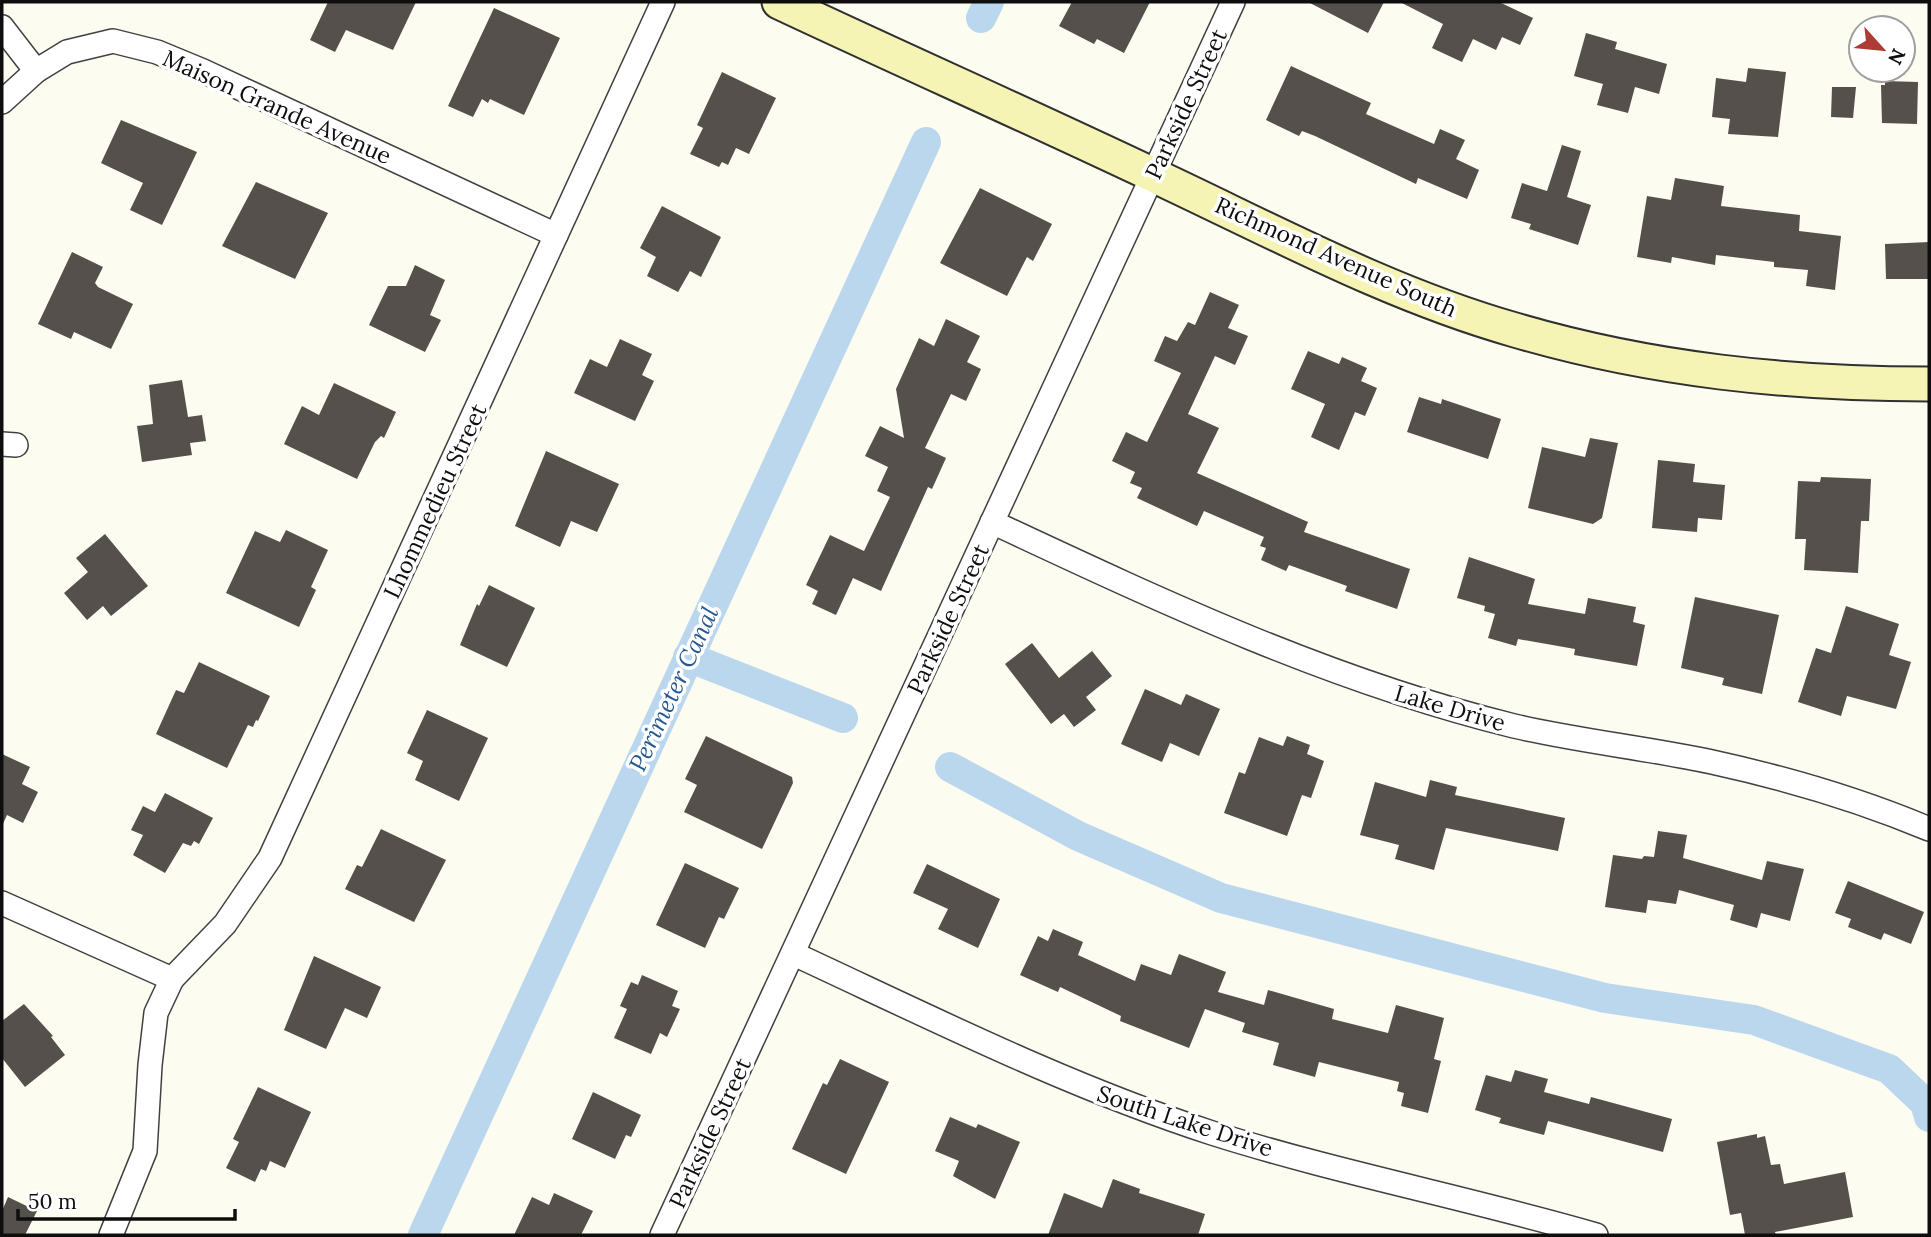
<svg xmlns="http://www.w3.org/2000/svg" width="1931" height="1237" viewBox="0 0 1931 1237" font-family="Lora,serif">
<style>
.lines{fill:none;stroke-linecap:round;stroke-linejoin:round}
.canal{stroke:#bbd7ee;stroke-width:30}
.building{fill:#55504c}
.street-casing{stroke:#414141;stroke-width:26}
.secondary-casing{stroke:#303030;stroke-width:37}
.street{stroke:#fff;stroke-width:23}
.secondary{stroke:#f5f4b4;stroke-width:33}
.labels{text-anchor:middle;stroke-width:7;stroke-linejoin:round;paint-order:stroke}
.street-label{font-size:23px;fill:#0e0e0e;stroke:#fff}
.water-label{font-size:24px;font-style:italic;fill:#265990;stroke:#fff}
</style>
<rect width="100%" height="100%" fill="#fdfcf1"/>
<g class="lines">
<g class="canal">
<polyline points="981,18 989,2"/>
<polyline points="688,657 843,718"/>
<polyline points="950,767 1078,836 1221,898 1605,998 1754,1020 1889,1069 1925,1103 1929,1117"/>
<polyline points="423,1235 926,142"/>
</g>
</g>
<g class="building">
<polygon points="328,2 416,2 393,50 346,30 335,52 310,40"/>
<polygon points="1072,2 1150,2 1124,53 1097,39 1094,44 1059,26"/>
<polygon points="1308,2 1384,2 1368,33"/>
<polygon points="1400,2 1499,2 1533,18 1520,45 1502,37 1496,50 1473,39 1462,62 1432,48 1443,24"/>
<polygon points="494,8 560,38 524,115 490,99 488,103 482,99 473,117 448,106"/>
<polygon points="1586,33 1617,42 1615,49 1667,64 1659,94 1635,87 1628,113 1597,105 1603,84 1574,76"/>
<polygon points="1291,66 1371,103 1366,114 1434,144 1440,129 1465,140 1456,159 1479,170 1467,199 1418,178 1416,184 1315,136 1302,131 1299,136 1266,120"/>
<polygon points="1748,68 1786,72 1778,137 1728,134 1730,119 1712,117 1716,78 1746,82"/>
<polygon points="722,72 776,98 749,154 736,148 728,165 722,162 719,167 690,154 703,128 697,125"/>
<polygon points="1885,81 1918,82 1917,124 1882,123 1881,85 1885,85"/>
<polygon points="1832,87 1856,87 1853,118 1831,117"/>
<polygon points="121,120 197,152 162,225 130,210 143,183 101,163"/>
<polygon points="1562,145 1581,151 1567,197 1591,205 1578,245 1529,229 1531,224 1511,218 1522,183 1547,191"/>
<polygon points="1675,178 1724,186 1721,206 1800,215 1799,231 1841,236 1835,290 1806,286 1808,270 1774,267 1774,262 1716,255 1715,265 1672,257 1671,263 1637,257 1647,196 1671,200"/>
<polygon points="256,182 328,213 295,279 222,246"/>
<polygon points="980,188 1052,224 1033,261 1027,257 1007,296 940,263"/>
<polygon points="662,206 721,237 701,277 690,271 678,292 647,276 656,257 640,248"/>
<polygon points="1929,242 1929,279 1886,279 1885,244"/>
<polygon points="72,252 103,267 95,283 98,287 133,304 111,349 74,332 71,339 38,324"/>
<polygon points="415,265 445,280 430,315 441,320 425,352 369,325 388,286 406,286"/>
<polygon points="1210,292 1239,305 1228,328 1248,336 1235,365 1215,356 1188,414 1219,428 1197,473 1308,522 1304,532 1410,569 1397,609 1345,591 1347,586 1289,565 1286,571 1261,560 1266,548 1260,546 1264,537 1204,511 1197,526 1137,498 1142,488 1130,483 1135,472 1112,461 1126,432 1147,442 1181,373 1154,361 1165,336 1177,341 1188,322 1195,325"/>
<polygon points="946,319 980,336 967,362 981,369 966,401 951,394 925,448 946,458 932,489 928,487 881,591 853,578 836,615 812,604 818,591 806,585 830,535 864,551 890,497 877,491 888,467 865,456 880,426 904,438 896,389 919,338 934,346"/>
<polygon points="620,339 652,354 642,375 654,381 635,421 574,393 590,359 607,367"/>
<polygon points="1308,351 1339,364 1342,357 1367,368 1361,381 1377,388 1365,416 1355,412 1339,450 1311,437 1325,404 1291,389"/>
<polygon points="182,380 188,417 202,415 206,441 190,443 192,455 142,462 137,426 153,424 149,385"/>
<polygon points="334,383 396,412 384,438 381,436 375,442 357,479 284,444 302,406 319,415"/>
<polygon points="1419,397 1441,404 1442,399 1501,419 1488,459 1407,432"/>
<polygon points="1590,438 1618,443 1602,518 1593,524 1528,508 1542,447 1585,457"/>
<polygon points="546,451 619,484 597,532 571,521 560,547 515,526"/>
<polygon points="1658,460 1695,464 1693,482 1725,485 1722,520 1698,518 1697,532 1652,528"/>
<polygon points="1821,477 1871,479 1869,521 1861,521 1858,573 1804,570 1806,539 1795,539 1798,481 1820,482"/>
<polygon points="286,530 328,550 311,587 316,590 299,627 226,593 255,531 280,542"/>
<polygon points="105,534 148,586 111,616 103,606 87,620 64,593 88,572 76,558"/>
<polygon points="1469,557 1535,579 1528,604 1585,614 1588,598 1636,607 1633,622 1645,625 1637,666 1574,655 1575,649 1518,639 1516,646 1488,638 1495,614 1484,611 1485,606 1457,598"/>
<polygon points="489,585 535,608 507,667 460,645 477,604 479,606"/>
<polygon points="1695,597 1779,615 1762,694 1722,685 1724,678 1681,668"/>
<polygon points="1846,606 1899,624 1889,655 1911,662 1896,709 1847,696 1841,716 1798,702 1816,648 1831,653"/>
<polygon points="1032,643 1059,678 1092,651 1112,676 1086,697 1096,710 1074,727 1064,714 1051,724 1005,664"/>
<polygon points="199,662 270,696 258,721 256,720 253,727 248,725 227,768 156,734 176,690 184,693"/>
<polygon points="1145,689 1181,705 1186,694 1220,709 1199,756 1170,743 1162,762 1121,744"/>
<polygon points="427,710 488,738 459,801 415,780 423,761 407,753"/>
<polygon points="706,736 792,777 793,783 762,849 684,812 697,785 685,779"/>
<polygon points="1287,736 1310,745 1307,754 1324,761 1311,798 1302,795 1287,836 1224,813 1239,772 1245,774 1259,737 1283,746"/>
<polygon points="2,754 30,767 22,784 38,792 23,823 7,815 2,826"/>
<polygon points="1430,780 1457,787 1455,795 1565,818 1558,851 1446,828 1434,870 1395,859 1399,845 1360,835 1375,782 1426,797"/>
<polygon points="165,793 213,818 199,844 194,841 191,846 183,843 165,873 133,855 143,835 131,830 143,806 155,812"/>
<polygon points="381,829 446,860 414,922 345,889 357,865 362,867"/>
<polygon points="1658,831 1687,835 1683,858 1762,880 1767,861 1804,869 1790,921 1761,913 1757,928 1730,920 1734,905 1679,890 1676,904 1648,900 1646,913 1605,907 1613,855 1642,859 1644,856 1654,857"/>
<polygon points="685,863 739,888 724,919 719,917 705,948 656,925"/>
<polygon points="927,864 1000,899 978,948 938,929 948,909 913,893"/>
<polygon points="1848,881 1924,912 1911,944 1884,933 1881,940 1848,927 1851,919 1835,913"/>
<polygon points="1053,929 1083,942 1078,955 1135,981 1141,964 1171,975 1179,954 1226,972 1218,992 1264,1005 1268,990 1334,1009 1332,1019 1388,1033 1396,1005 1444,1018 1434,1059 1441,1061 1428,1113 1401,1106 1404,1093 1397,1091 1399,1082 1319,1062 1315,1077 1273,1065 1279,1043 1242,1032 1245,1023 1205,1009 1189,1048 1120,1021 1121,1016 1060,987 1058,992 1020,975 1038,936 1048,941"/>
<polygon points="314,956 381,987 367,1018 345,1008 326,1049 284,1030"/>
<polygon points="642,975 678,991 672,1006 680,1009 667,1037 660,1033 651,1054 614,1038 627,1009 620,1006 631,982 638,985"/>
<polygon points="24,1004 53,1036 51,1037 65,1055 25,1087 2,1058 2,1021"/>
<polygon points="840,1059 889,1082 846,1174 792,1149 823,1083 827,1085"/>
<polygon points="1515,1070 1548,1079 1544,1092 1589,1104 1591,1097 1672,1119 1663,1152 1548,1121 1544,1135 1499,1123 1501,1118 1475,1110 1486,1075 1511,1082"/>
<polygon points="258,1087 311,1112 285,1168 270,1161 266,1171 261,1169 255,1182 226,1168 239,1142 233,1139"/>
<polygon points="593,1092 641,1115 631,1137 626,1135 615,1159 572,1139"/>
<polygon points="950,1117 976,1128 978,1124 1020,1142 995,1199 953,1176 959,1161 935,1151"/>
<polygon points="1757,1134 1757,1138 1765,1136 1771,1165 1780,1164 1784,1184 1845,1172 1853,1217 1775,1232 1776,1235 1745,1235 1741,1213 1730,1215 1717,1142"/>
<polygon points="1113,1179 1140,1189 1139,1193 1205,1214 1198,1235 1048,1235 1064,1193 1102,1208"/>
<polygon points="554,1193 593,1211 581,1235 514,1235 532,1197 549,1205"/>
<polygon points="8,1197 37,1211 25,1235 2,1235 2,1211"/>
</g>
<g class="lines">
<defs>
<g id="street">
<polyline points="2,27 36,71"/>
<polyline points="2,102 36,71 67,52 113,41 157,52 203,71 556,235"/>
<polyline points="2,444 16,445"/>
<path d="M992 522C1163 602 1331 681 1514 726 1579 741 1646 748 1712 762 1785 778 1860 800 1929 829"/>
<polyline points="2,903 172,979"/>
<path d="M794 954C932 1018 1067 1086 1212 1133 1338 1173 1469 1198 1596 1235"/>
<polyline points="111,1235 145,1151 150,1065 156,1013 172,979 225,924 270,858 663,2"/>
<polyline points="662,1235 1233,2"/>
</g>
<path id="secondary" d="M779 2C909 63 1040 121 1170 183 1282 236 1395 296 1515 330 1651 370 1788 384 1929 384"/>
</defs>
<use href="#street" class="street-casing"/>
<use href="#secondary" class="secondary-casing"/>
<use href="#street" class="street"/>
<use href="#secondary" class="secondary"/>
</g>
<g class="labels">
<g class="street-label">
<text transform="translate(1186 104) rotate(-65)" y="8">Parkside Street</text>
<text transform="translate(277 107) rotate(24)" y="8">Maison Grande Avenue</text>
<text transform="translate(1336 257) rotate(24)" y="8">Richmond Avenue South</text>
<text transform="translate(435 501) rotate(-65)" y="8">Lhommedieu Street</text>
<text transform="translate(948 619) rotate(-65)" y="8">Parkside Street</text>
<text transform="translate(1450 708) rotate(16)" y="8">Lake Drive</text>
<text transform="translate(1185 1121) rotate(18)" y="8">South Lake Drive</text>
<text transform="translate(710 1133) rotate(-65)" y="8">Parkside Street</text>
</g>
<g class="water-label">
<text transform="translate(674 689) rotate(-65)" y="8">Perimeter Canal</text>
</g>
</g>
<rect width="1931" height="1237" fill="none" stroke="#0e0e0e" stroke-width="7"/>
<g transform="translate(1882 49) rotate(117)"><circle r="33" fill="#ffffff" stroke="#9f9f9f" stroke-width="2"/>
<path d="M0-5L12 26L0 18L-12 26Z" fill="#ad3c37"/>
<text y="-10" font-size="19" font-weight="bold" text-anchor="middle" fill="#0e0e0e">N</text>
</g>
<path d="M18 1209v10h217v-10" fill="none" stroke="#0e0e0e" stroke-width="3.5"/>
<text x="28" y="1209" font-size="21" fill="#0e0e0e" stroke="#ffffff" stroke-width="5" paint-order="stroke">50 m</text>
</svg>
